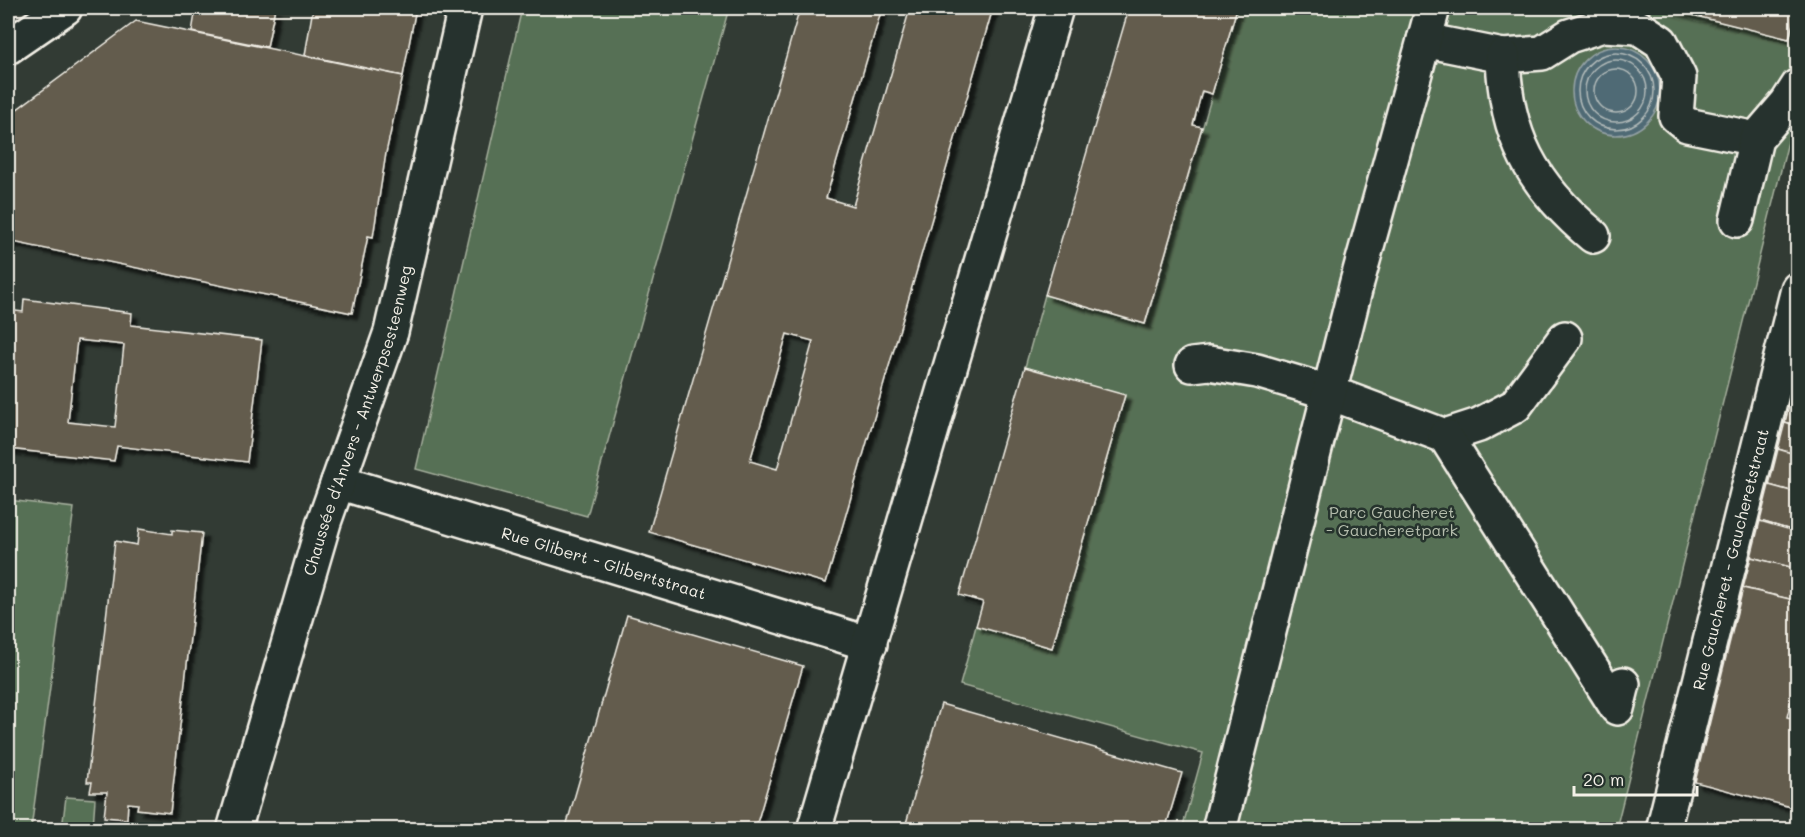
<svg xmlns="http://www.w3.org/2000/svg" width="1805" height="837" viewBox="0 0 1805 837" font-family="Mali,sans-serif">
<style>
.green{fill:#576f54;stroke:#a6b09e;stroke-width:1.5}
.water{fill:#506a75;stroke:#92a0a3;stroke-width:1.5}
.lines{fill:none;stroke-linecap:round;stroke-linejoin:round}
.shore{stroke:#b2bbba;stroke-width:1.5}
.building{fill:#645c4e;stroke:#f4f1e8;stroke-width:1.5;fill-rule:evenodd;filter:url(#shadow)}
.minor-casing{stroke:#f4f1e8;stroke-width:38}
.minor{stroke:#26332d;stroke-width:33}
.labels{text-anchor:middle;stroke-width:5;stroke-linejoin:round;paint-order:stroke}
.street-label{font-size:16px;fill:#f4f1e8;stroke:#26332d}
.park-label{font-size:16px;fill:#b5bdad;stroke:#26332d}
</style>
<defs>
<filter id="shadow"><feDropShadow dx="5.5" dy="5.5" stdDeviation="1.5" flood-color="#0009"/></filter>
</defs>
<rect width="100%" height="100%" fill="#323b34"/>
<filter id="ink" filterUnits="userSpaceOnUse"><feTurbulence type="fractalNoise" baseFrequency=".0167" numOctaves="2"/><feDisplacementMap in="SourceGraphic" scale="12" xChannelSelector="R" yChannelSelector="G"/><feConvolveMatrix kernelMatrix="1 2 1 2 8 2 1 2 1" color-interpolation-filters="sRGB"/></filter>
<g filter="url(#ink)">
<g class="green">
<polygon points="522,8 729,8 587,516 416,469"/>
<polygon points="1237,8 1797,8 1797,106 1616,829 1182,829 1203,753 960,685 976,626 1052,648 1125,396 1025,367 1045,295 1146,324"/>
<polygon points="8,500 74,508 31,829 8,829"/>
<polygon points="66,797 95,799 93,827 109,829 62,829"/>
</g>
<circle class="water" cx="1616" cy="91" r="44"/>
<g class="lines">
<g class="shore">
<circle cx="1616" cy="91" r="38"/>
<circle cx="1616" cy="91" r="31"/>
<circle cx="1616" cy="91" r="22"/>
</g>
</g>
<g class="building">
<polygon points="196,8 275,8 267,47 192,32"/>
<polygon points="313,8 416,8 403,76 305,55"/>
<path d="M800 8H882L826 198 853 206 910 8H993L826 583 649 532ZM787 334 813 341 777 469 750 461Z"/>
<polygon points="1129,8 1237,8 1212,94 1202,91 1193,125 1202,127 1145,324 1045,295"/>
<polygon points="1664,8 1797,8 1789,39"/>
<polygon points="136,21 403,76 386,153 373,237 368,236 352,313 8,241 8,116"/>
<path d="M24 299 132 313 131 325 262 340 247 462 117 446 114 461 9 449 8 310 23 312ZM77 340 124 345 115 427 68 422Z"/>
<polygon points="1025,367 1125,395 1052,648 976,626 983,602 959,595"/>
<polygon points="1798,373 1798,397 1792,395"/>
<polygon points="1792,395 1798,397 1798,426 1785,422"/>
<polygon points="1785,422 1798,426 1798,455 1778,449"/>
<polygon points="1778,449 1798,455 1798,493 1769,485"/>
<polygon points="1769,485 1798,493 1798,532 1760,521"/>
<polygon points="1760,521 1798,532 1798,569 1751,557"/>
<polygon points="139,529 172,534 172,530 202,533 170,813 137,809 138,804 128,803 127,819 104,817 107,792 90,792 92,782 87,782 115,541 137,545"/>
<polygon points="1751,557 1798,569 1798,601 1743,588"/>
<polygon points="1743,588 1798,601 1798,674 1787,717 1798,720 1798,801 1795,808 1695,782"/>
<polygon points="627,615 803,666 755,830 565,830"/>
<polygon points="941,704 1182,773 1165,830 904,830"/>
<polygon points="1797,801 1798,830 1789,830 1795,808"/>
</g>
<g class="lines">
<defs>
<g id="minor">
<polyline points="1424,40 1503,56 1542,53 1569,36 1603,25 1638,27 1661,42 1679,77 1676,116 1687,125 1756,139"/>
<polyline points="8,47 65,8"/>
<path d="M1503 56C1505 136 1532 185 1593 236"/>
<polyline points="1737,220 1756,139 1787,103 1798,86"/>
<polyline points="1192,365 1209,363 1257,371 1328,392 1445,436 1479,425 1515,406 1565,338"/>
<polyline points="1445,436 1617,708 1623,684"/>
<path id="s1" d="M338 482 870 644"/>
<path id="s2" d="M234 830 324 522 391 332 465 8"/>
<polyline points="814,830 1056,8"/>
<polyline points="1219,830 1357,282 1433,8"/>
<path id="s3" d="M1663 830 1798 289"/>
</g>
</defs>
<use href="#minor" class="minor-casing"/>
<use href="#minor" class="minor"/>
</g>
</g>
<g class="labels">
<g class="street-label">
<text dy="6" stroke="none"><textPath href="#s2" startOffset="428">Chaussée d'Anvers - Antwerpsesteenweg</textPath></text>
<text dy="6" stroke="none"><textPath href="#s3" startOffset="279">Rue Gaucheret - Gaucheretstraat</textPath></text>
<text dy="6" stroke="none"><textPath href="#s1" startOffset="278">Rue Glibert - Glibertstraat</textPath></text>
</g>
<g class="park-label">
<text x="1392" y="518">Parc Gaucheret<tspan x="1392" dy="18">- Gaucheretpark</tspan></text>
</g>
</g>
<rect width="1805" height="837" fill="none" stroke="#26332d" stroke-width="30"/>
<rect x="15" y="15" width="1775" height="807" fill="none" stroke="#f4f1e8" stroke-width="2" filter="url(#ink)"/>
<path d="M1574 786v9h123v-9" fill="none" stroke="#f4f1e8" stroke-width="3"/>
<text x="1583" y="786" font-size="18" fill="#f4f1e8" stroke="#26332d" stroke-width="4.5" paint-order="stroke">20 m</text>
</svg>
